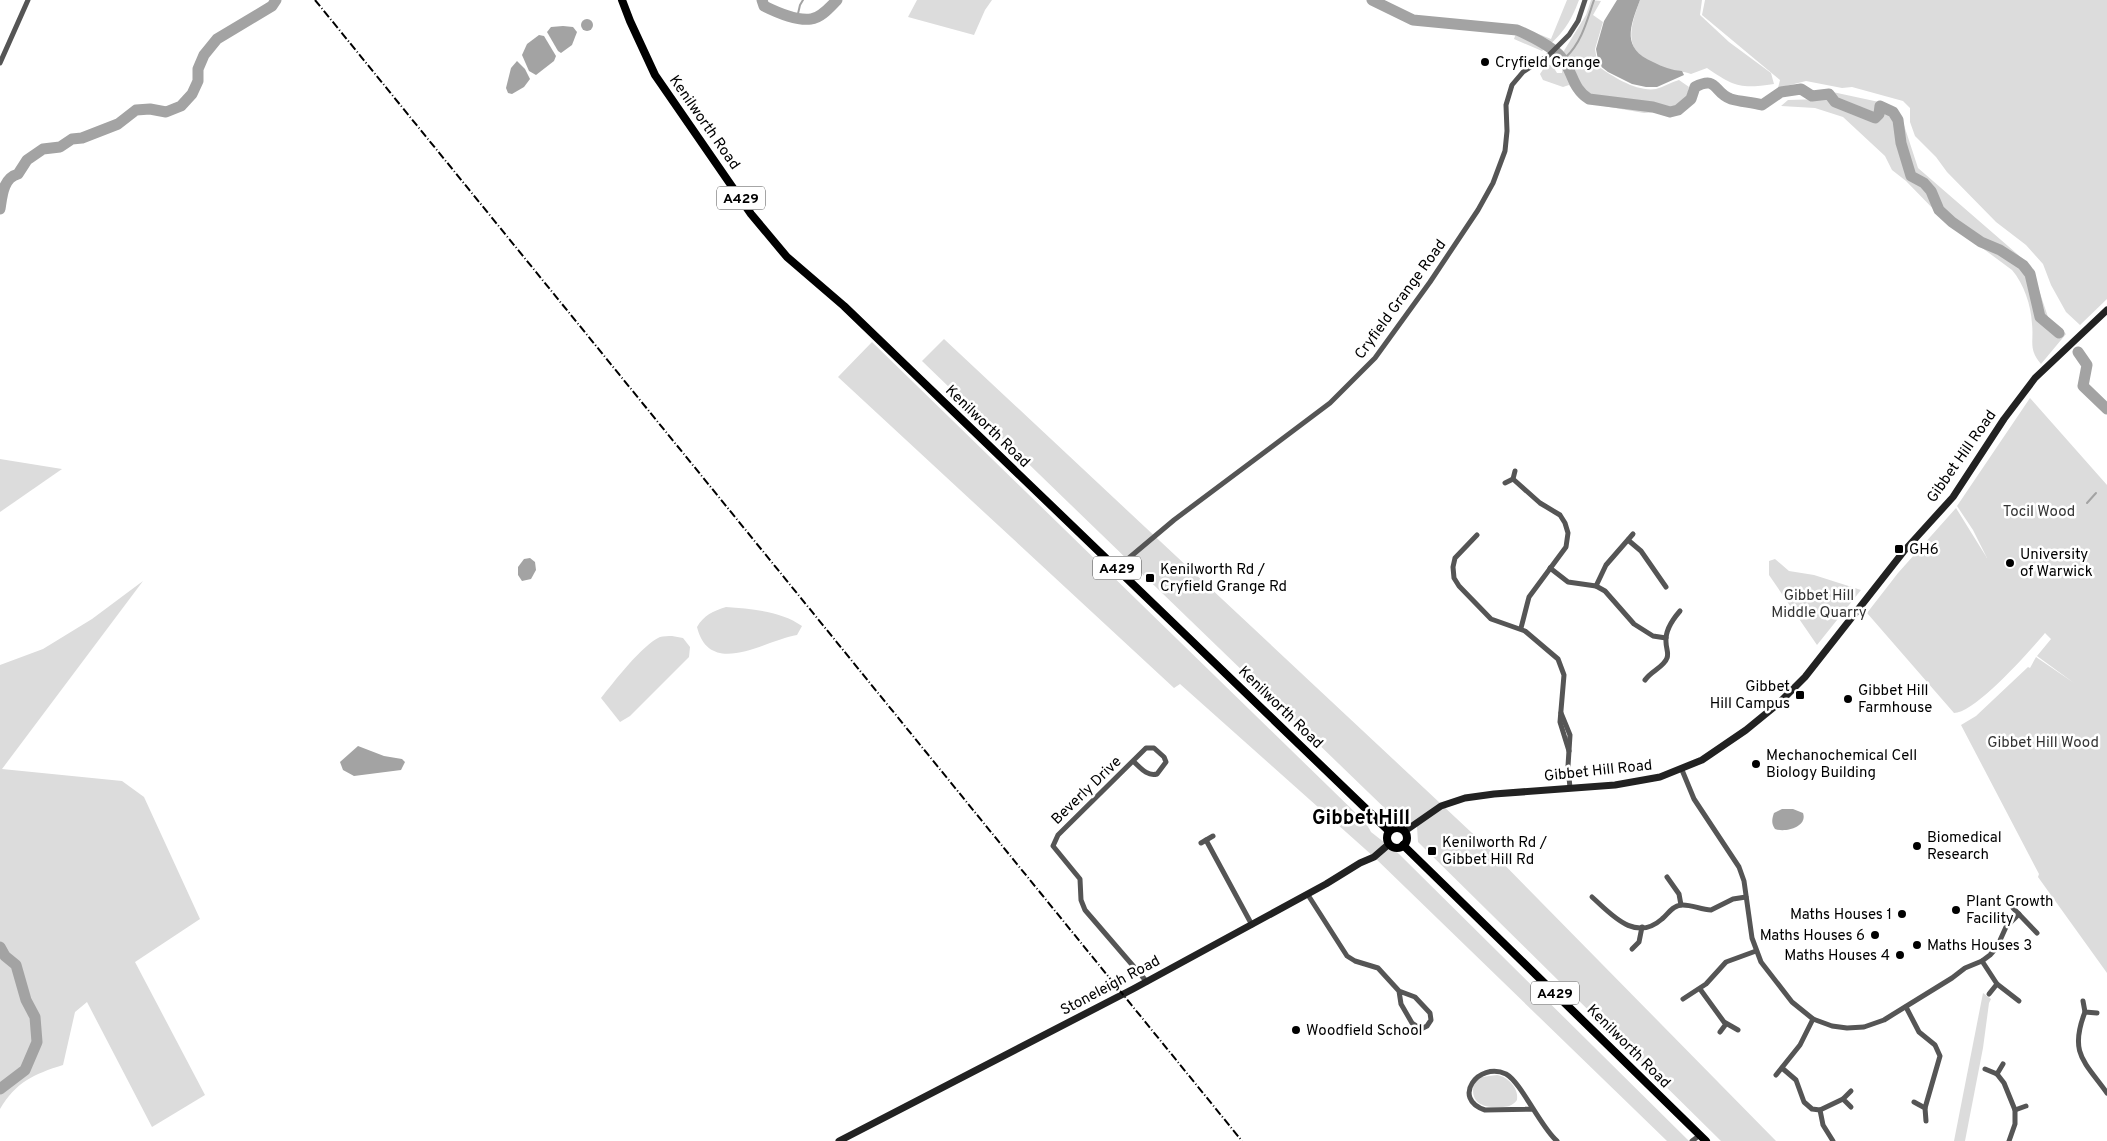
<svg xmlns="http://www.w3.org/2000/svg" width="2107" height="1141" viewBox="0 0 2107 1141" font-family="Overpass,sans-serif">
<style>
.green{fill:#dcdcdc}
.water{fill:#a3a3a3}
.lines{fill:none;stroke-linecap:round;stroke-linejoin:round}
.stream{stroke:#a3a3a3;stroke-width:2}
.river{stroke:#a3a3a3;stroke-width:11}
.street{stroke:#555;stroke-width:5}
.secondary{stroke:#222;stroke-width:7}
.primary{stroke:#000;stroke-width:8}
.rail{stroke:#000;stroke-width:2;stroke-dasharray:8 2.5 1 2.5;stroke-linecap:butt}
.poi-dot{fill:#000;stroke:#fff;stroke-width:2}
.labels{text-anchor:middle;stroke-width:5;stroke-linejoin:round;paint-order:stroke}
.shield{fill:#fff;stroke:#4c4c4c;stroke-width:1}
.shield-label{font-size:14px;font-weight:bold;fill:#000}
.poi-label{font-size:15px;fill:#000;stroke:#fff;text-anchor:start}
.street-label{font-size:15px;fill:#000;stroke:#fff}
.park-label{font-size:15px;fill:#333;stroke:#fff}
.district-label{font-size:20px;font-weight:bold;fill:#000;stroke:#fff}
</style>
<rect width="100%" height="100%" fill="#fff"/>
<g class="green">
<polygon points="917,0 992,0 985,10 974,35 908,17"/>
<path d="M1567 0H1579C1570 24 1562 35 1542 51L1514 39 1517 30 1526 29 1551 39Z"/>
<path d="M1591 0 1601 1 1593 15 1603 22 1595 49 1598 66C1613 77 1637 92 1656 89 1664 87 1671 82 1679 80L1689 87 1687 96 1676 107H1670L1661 112 1644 113 1598 105 1581 100 1569 85 1563 87 1543 80 1540 74 1546 65H1552L1557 73H1562L1563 64 1557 58 1562 54 1586 15Z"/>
<path d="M1640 0H1702L1700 15 1729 42 1771 73 1774 84C1740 89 1735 87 1707 68L1691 74C1683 71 1676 71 1668 69 1625 55 1626 38 1640 0Z"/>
<polygon points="1705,0 2107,0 2107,299 2080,325 2066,312 2051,285 2043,264 2026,245 1996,222 1947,172 1936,157 1915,136 1910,122 1910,108 1903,101 1852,87 1842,88 1806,81 1778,88 1780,80 1702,15"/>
<path d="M1828 91 1879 102 1894 108 1902 119 1918 168 2031 266 2048 317 2066 334 2041 364C2028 349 2034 342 2032 324 2031 305 2024 284 2012 270L1943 219 1906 181 1892 170 1885 156 1843 117 1815 108 1781 106 1788 100 1822 99Z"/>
<polygon points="944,339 1487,847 1776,1141 1721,1141 1418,842 1417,827 1408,819 1398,821 922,361"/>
<polygon points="872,342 1366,823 1371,832 1399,854 1689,1141 1667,1141 1374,857 1180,684 1174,688 838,377"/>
<path d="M2030 398 2107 485V973L2038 877 2039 874 1961 725 1976 716 2028 667 2030 668 2036 657 2074 683 2037 656 2051 639 2045 633C2030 651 1975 713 1954 713L1867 613 1898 573 1956 508 1987 558 1973 530 1957 506Z"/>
<polygon points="0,459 62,469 0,512"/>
<polygon points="1775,559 1789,571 1814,575 1861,590 1817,645 1769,575 1769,561"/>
<path d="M143 581 2 769 122 781 144 797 200 919 135 962 205 1095 152 1127 87 1002 75 1012 63 1065C34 1074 16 1082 0 1109V665L43 649 92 619Z"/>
<path d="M726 607C752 609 781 611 802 626L797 635C765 640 710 679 697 627 704 615 713 611 726 607Z"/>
<path d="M672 636 683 638 690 647 689 657 630 716 620 722 601 698C613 683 643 644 660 637 663 636 669 636 672 636Z"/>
<polygon points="1983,993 1991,999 1989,1003 1983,1048 1965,1141 1954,1141"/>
<path d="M1497 1075C1509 1077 1519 1089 1517 1100 1511 1108 1504 1107 1495 1107 1479 1107 1470 1100 1474 1083L1482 1077Z"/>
</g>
<g class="water">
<path d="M1617 0H1640C1630 27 1621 48 1653 62 1663 67 1671 70 1682 71L1684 75 1657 87H1646L1632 84 1608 72 1599 65 1596 49 1604 21Z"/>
<circle cx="587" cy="25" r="6"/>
<polygon points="563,26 573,27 577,32 572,45 561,53 558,51 547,32 551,27"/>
<polygon points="539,35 544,36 556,56 554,61 536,75 529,71 522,55 527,44"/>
<polygon points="517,61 525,69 530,79 524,87 512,94 508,93 506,88 511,68"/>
<polygon points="530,558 535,562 536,570 531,579 522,581 518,575 518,567 524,559"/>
<polygon points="358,746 384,756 402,759 405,762 401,770 354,776 343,770 340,762"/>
<path d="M1782 809H1793L1803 813C1808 827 1785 833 1775 829 1771 824 1772 818 1774 813Z"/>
</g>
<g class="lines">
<g class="stream">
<polyline points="797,18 800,5 803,0"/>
<path d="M1561 56 1566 57C1582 42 1587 20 1594 0"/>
<polyline points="2087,503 2096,493"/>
</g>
<g class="river">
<path d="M762 0 764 6C776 12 796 21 811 19 821 18 830 7 837 0"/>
<path d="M1372 0 1413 20 1517 30C1529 35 1553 47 1561 57 1573 71 1572 89 1589 99L1653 107 1670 112 1678 110 1691 99 1695 87C1718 75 1713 93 1731 99 1741 102 1752 102 1762 105L1781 92 1801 89 1812 96 1829 94 1835 102 1875 118 1879 114 1880 106 1893 112 1898 120 1901 143 1911 176 1924 183 1931 191 1939 210 1952 222 1981 242 2000 250 2023 265 2030 274 2040 317 2059 333"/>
<path d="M0 209C2 196 3 178 18 174L27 160 43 149 60 147 72 139 82 138 118 124 136 110 150 109 166 112 181 106 192 94 198 81V69L204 55 217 39 272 6 276 0"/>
<polyline points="2078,352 2087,365 2083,386 2107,409"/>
<polyline points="0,947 5,956 16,965 26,1000 35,1017 37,1042 25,1070 0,1089"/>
</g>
<g class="street">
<polyline points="0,63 28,0"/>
<polyline points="1515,471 1513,479 1540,503 1560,515 1565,523 1568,533 1566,547 1529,597 1521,628"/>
<polyline points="1505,483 1513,479"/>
<polyline points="1477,535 1455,558 1453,567 1454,578 1459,586 1491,619 1525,631 1558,659 1564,675 1560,722 1569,751"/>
<polyline points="1628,540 1641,551 1666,587"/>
<polyline points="1117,568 1174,520 1330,403 1375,358 1430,282 1478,210 1493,183 1505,151 1507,131 1506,105 1512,85 1523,72 1549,55 1569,35 1578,21 1585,0"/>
<polyline points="1550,568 1568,582 1596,586 1605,591 1634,624 1653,636 1666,638"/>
<polyline points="1596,586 1606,565 1633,534"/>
<path d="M1645 680C1651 671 1664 667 1667 658 1669 653 1666 648 1666 642 1665 631 1673 619 1680 611"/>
<polyline points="1561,713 1570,735 1568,766 1570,788"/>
<path d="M1133 761C1140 767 1147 777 1157 774L1166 762 1164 757 1154 748H1146L1058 835 1053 846 1080 879 1081 900 1085 910 1147 982"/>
<polyline points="1682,770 1694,799 1739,867 1744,881 1752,938 1761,962 1792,1002 1813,1019 1832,1026 1847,1028 1864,1027 1884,1020 1952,978 1965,968 1982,961 1990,955 1997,947 2006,927 2019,914"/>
<polyline points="1206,840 1252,925"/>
<polyline points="1201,843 1213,836"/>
<polyline points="1667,877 1679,894 1681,905"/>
<polyline points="1308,895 1347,956 1355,961 1378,968 1399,991 1415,997 1430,1013 1431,1020 1427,1026 1421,1029 1412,1023 1401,1004 1399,991"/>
<path d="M1592 897C1611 914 1635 943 1662 919 1668 914 1672 906 1681 905 1691 904 1701 910 1711 910L1733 899 1746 897"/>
<polyline points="2013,908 2037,933"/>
<polyline points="1632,949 1639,942 1642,927"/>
<polyline points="1982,961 1997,984 1989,994"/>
<polyline points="1997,984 2019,1001"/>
<polyline points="1700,989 1724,1022 1738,1030"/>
<polyline points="1683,999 1706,984 1726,962 1756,951"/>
<polyline points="2083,1001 2085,1012 2097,1013"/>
<polyline points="1906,1007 1919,1032 1935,1045 1940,1056 1925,1108"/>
<path d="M2085 1012C2069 1053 2084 1061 2107 1093"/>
<polyline points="1720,1032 1726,1024"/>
<polyline points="1782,1068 1796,1080 1804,1102 1812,1109 1820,1110 1843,1099"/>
<polyline points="1985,1069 1997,1074 2004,1083 2015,1110 2015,1124 2009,1141"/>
<polyline points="1997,1074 2003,1064"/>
<polyline points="1776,1075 1800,1045 1813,1019"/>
<polyline points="1914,1102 1925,1108 1926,1121"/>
<polyline points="1851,1107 1843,1099 1851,1091"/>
<path d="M1533 1109 1485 1110C1451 1099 1478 1061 1506 1074 1521 1082 1541 1128 1557 1141"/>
<polyline points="1820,1110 1823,1125 1833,1141"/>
<polyline points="2015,1110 2026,1106"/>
<polyline points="1692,1141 1700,1135"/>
</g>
<g class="secondary">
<polyline points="1405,831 1441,806 1465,798 1494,794 1615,785 1660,777 1702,760 1746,730 1779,703 1805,677 1904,551 1953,497 2004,419 2035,378 2107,310"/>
<polyline points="839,1141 1133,989 1326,884 1360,863 1374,857 1389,844"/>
</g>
<g class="primary">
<polyline points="622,0 630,21 655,75 751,214 787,257 844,306 1389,831"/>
<circle cx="1397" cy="838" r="10"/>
<polyline points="1403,845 1706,1141"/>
</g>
<polyline class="rail" points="315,0 1242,1141"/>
</g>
<g class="poi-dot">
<circle cx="1485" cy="62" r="5"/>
<rect x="1894" y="544" width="10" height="10" rx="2.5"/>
<circle cx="2010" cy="563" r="5"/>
<rect x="1145" y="573" width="10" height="10" rx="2.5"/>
<rect x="1795" y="690" width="10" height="10" rx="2.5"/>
<circle cx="1848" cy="699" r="5"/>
<circle cx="1756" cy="764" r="5"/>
<circle cx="1917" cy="846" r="5"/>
<rect x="1427" y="846" width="10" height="10" rx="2.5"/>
<circle cx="1956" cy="910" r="5"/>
<circle cx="1902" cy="914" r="5"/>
<circle cx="1875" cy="935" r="5"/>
<circle cx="1917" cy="945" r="5"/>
<circle cx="1900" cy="955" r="5"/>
<circle cx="1296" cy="1030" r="5"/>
</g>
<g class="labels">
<g class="shield">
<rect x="717" y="186.5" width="48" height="23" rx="4"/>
<rect x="1093" y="556.5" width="48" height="23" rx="4"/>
<rect x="1531" y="981.5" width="48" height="23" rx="4"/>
</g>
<g class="shield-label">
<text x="741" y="203">A429</text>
<text x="1117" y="573">A429</text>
<text x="1555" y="998">A429</text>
</g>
<g class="poi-label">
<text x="1495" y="67">Cryfield Grange</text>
<text x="1909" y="554">GH6</text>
<text x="2020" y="559">University<tspan x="2020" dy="17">of Warwick</tspan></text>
<text x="1160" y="574">Kenilworth Rd /<tspan x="1160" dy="17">Cryfield Grange Rd</tspan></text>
<text x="1790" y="691" text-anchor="end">Gibbet<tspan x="1790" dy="17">Hill Campus</tspan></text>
<text x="1858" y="695">Gibbet Hill<tspan x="1858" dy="17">Farmhouse</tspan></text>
<text x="1766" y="760">Mechanochemical Cell<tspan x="1766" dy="17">Biology Building</tspan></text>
<text x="1927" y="842">Biomedical<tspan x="1927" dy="17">Research</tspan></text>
<text x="1442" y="847">Kenilworth Rd /<tspan x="1442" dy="17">Gibbet Hill Rd</tspan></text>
<text x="1966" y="906">Plant Growth<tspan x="1966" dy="17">Facility</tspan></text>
<text x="1892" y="919" text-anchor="end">Maths Houses 1</text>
<text x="1865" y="940" text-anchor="end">Maths Houses 6</text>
<text x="1927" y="950">Maths Houses 3</text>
<text x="1890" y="960" text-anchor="end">Maths Houses 4</text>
<text x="1306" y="1035">Woodfield School</text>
</g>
<g class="street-label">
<text transform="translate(705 122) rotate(55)" y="5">Kenilworth Road</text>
<text transform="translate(1400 299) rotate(-54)" y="5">Cryfield Grange Road</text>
<text transform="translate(988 426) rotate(44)" y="5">Kenilworth Road</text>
<text transform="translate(1961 456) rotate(-55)" y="5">Gibbet Hill Road</text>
<text transform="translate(1281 707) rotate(44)" y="5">Kenilworth Road</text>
<text transform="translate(1598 770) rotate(-6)" y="5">Gibbet Hill Road</text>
<text transform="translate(1086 790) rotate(-44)" y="5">Beverly Drive</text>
<text transform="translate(1110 985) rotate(-28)" y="5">Stoneleigh Road</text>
<text transform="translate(1629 1046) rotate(45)" y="5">Kenilworth Road</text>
</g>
<g class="park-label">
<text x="2039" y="516">Tocil Wood</text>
<text x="1819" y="600">Gibbet Hill<tspan x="1819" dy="17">Middle Quarry</tspan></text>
<text x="2043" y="747">Gibbet Hill Wood</text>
</g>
<g class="district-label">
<text x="1361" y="824">Gibbet Hill</text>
</g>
</g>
</svg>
